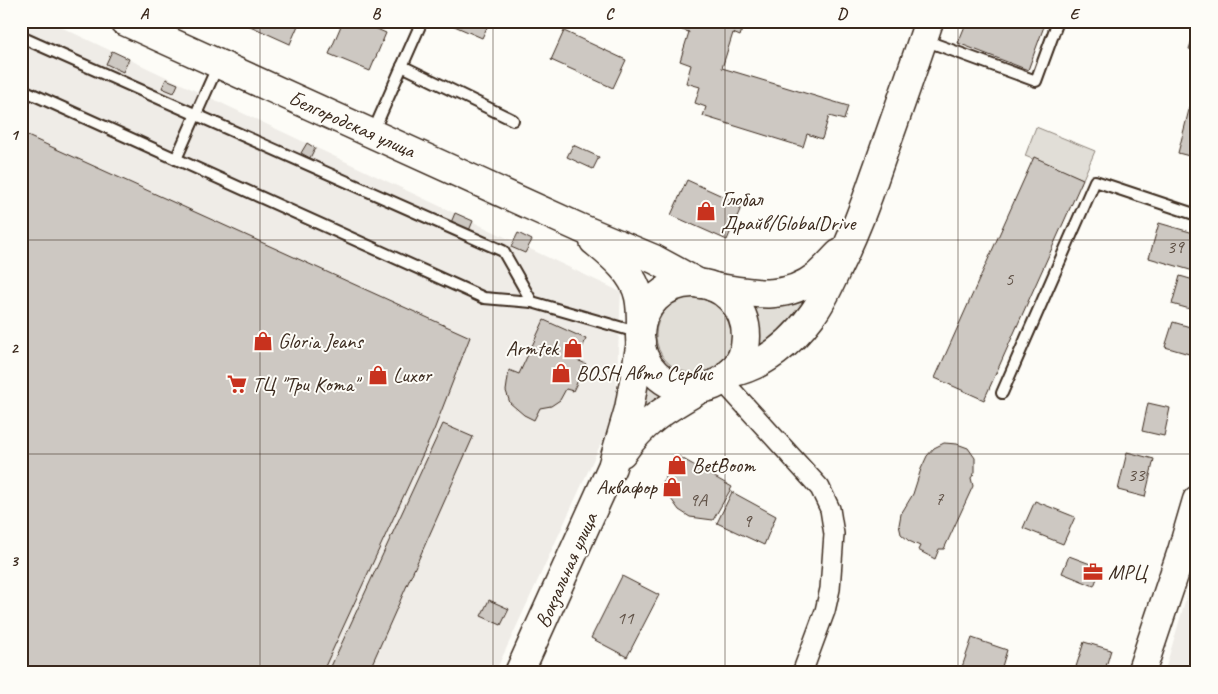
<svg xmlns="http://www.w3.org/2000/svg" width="1218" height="694" viewBox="0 0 1218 694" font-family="Caveat,sans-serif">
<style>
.built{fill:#efece7}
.green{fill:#e1ded7;stroke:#8e847a}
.building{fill:#cdc8c2;stroke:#3b2a1e}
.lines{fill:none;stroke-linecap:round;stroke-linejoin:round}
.lane-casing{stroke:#3b2a1e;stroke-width:14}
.street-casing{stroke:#3b2a1e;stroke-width:22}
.secondary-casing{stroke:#3b2a1e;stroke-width:31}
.lane{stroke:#fdfcf7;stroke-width:10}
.street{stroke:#fdfcf7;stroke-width:19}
.secondary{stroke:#fdfcf7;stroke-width:28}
.grid{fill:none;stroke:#3b2a1e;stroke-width:1;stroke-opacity:0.55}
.labels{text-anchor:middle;stroke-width:4;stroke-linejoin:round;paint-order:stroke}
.number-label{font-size:19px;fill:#605247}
.street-label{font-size:21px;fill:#3b2a1e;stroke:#fdfcf7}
.poi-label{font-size:21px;fill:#3b2a1e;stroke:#fdfcf7;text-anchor:start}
.neatline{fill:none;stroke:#3b2a1e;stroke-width:2}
.grid-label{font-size:16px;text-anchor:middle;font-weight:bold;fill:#3b2a1e}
</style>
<rect width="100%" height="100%" fill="#fdfcf7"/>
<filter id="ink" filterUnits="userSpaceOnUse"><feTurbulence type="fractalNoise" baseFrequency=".02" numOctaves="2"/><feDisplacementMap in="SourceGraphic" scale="10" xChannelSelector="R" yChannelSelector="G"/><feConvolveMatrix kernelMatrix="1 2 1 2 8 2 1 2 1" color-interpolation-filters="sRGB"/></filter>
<g filter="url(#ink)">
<g class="built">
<polygon points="21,21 48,21 621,292 615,413 495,673 21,673"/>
<polygon points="1195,568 1197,569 1197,673 1164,673"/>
</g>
<g class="green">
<polygon points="1036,127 1095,151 1083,179 1025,156"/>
<polygon points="804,294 814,304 758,353 758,324 747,298"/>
<circle cx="694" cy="335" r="38"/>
<polygon points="641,374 656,390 678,395 640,412"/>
</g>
<g class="building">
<polygon points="239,21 300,21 290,44"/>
<polygon points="343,21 359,21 386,33 370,71 329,54"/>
<polygon points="443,21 490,21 482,38"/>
<polygon points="684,21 745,21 740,36 733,33 722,68 848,106 844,120 829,116 822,139 807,134 803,147 703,116 706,107 695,103 700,87 686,83 691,65 680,61 689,32 682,30"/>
<polygon points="967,21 1046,21 1028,70 958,43"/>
<polygon points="1197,24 1197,51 1189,49"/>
<polygon points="564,31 626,60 613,88 551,60"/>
<polygon points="112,51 129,59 123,72 106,64"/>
<polygon points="166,79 178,84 174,93 162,88"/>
<polygon points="1190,106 1197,108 1197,158 1178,153"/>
<polygon points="21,133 470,337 434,430 322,673 21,673"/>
<polygon points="307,143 315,148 310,158 301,153"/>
<polygon points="573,145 599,157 593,169 567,157"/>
<polygon points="1034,157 1083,179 984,400 935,378"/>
<polygon points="687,180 742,205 727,240 671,215"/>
<polygon points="455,213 473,221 468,233 450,225"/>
<polygon points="1159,223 1197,234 1197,272 1149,258"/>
<polygon points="518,233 532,240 525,253 511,247"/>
<polygon points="1180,276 1197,281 1197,311 1172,304"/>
<polygon points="544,320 586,339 577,360 586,364 573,391 566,389 560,400 551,406 540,408 534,420 524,415 510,403 506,391 509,370 519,374"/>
<polygon points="1173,322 1197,329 1189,354 1165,347"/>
<polygon points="1148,403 1170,408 1164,436 1142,431"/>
<polygon points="443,424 473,437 368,673 328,673"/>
<polygon points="944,443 957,444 968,448 975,458 975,472 971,478 973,486 944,549 939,549 935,559 918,550 920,546 909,541 901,534 899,525 901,514 913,494 921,469 927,456 934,448"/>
<polygon points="1127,452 1154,459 1145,497 1118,490"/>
<polygon points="678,456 732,487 713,520 690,517 679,510 661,485"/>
<polygon points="732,492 776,516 764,545 717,523"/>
<polygon points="1035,501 1075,517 1063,544 1023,528"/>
<polygon points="1069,556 1101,568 1094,586 1062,573"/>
<polygon points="622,576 659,595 627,657 591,638"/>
<polygon points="489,600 509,609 501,625 481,616"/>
<polygon points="972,638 1007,650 1000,673 980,673 962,667"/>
<polygon points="1084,642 1111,650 1104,673 1074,673"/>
</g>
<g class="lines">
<defs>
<g id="lane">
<polyline points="21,37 503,251 532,302 640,333"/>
<polyline points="924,40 1036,81 1058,21"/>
<polyline points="402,66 513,120"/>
<polyline points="21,89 484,298 532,302"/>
<polyline points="373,132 422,21"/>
<polyline points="176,159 218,65"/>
<polyline points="1002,393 1095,181 1197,215"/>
</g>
<polyline id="street" points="722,380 820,488 830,509 834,534 830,589 825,611 802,673"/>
<g id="secondary">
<polyline points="124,21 580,228 654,259 700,284"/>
<path d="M594 241C612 256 634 273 639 297 641 306 641 316 641 325"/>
<circle cx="693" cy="336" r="53"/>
<path d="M713 287C751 293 784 302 817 276 825 269 832 261 839 254"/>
<path d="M730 373C764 366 792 342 812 315 822 302 829 286 836 271 852 239 865 206 876 173 894 122 912 72 929 21"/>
<path d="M622 453C645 420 666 409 700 389"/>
<polyline points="519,673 612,467 629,409 641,342"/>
<polyline points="1141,673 1182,551 1197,500"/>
</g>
</defs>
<use href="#lane" class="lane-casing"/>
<use href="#street" class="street-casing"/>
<use href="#secondary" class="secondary-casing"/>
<use href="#lane" class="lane"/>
<use href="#street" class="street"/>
<use href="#secondary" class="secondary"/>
</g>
</g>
<path class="grid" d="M260 21V673M493 21V673M725 21V673M958 21V673M21 240H1197M21 454H1197"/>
<defs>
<symbol id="shop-bare" viewBox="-9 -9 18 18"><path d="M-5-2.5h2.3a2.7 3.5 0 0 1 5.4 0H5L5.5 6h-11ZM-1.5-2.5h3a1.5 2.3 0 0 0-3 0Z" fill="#c8321e" stroke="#fdfcf7" stroke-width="2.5" paint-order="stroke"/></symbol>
<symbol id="supermarket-bare" viewBox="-9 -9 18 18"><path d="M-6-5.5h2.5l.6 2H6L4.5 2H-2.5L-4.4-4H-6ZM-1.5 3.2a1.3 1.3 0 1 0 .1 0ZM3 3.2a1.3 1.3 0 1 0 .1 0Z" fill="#c8321e" stroke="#fdfcf7" stroke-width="2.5" paint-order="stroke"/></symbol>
<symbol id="office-bare" viewBox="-9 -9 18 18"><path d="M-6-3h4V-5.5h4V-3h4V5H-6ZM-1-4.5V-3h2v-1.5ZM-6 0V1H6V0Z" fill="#c8321e" stroke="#fdfcf7" stroke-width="2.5" paint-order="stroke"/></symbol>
</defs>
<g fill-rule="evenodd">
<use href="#shop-bare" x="692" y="197" width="28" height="28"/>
<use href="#shop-bare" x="249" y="327" width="28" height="28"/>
<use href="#shop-bare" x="559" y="334" width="28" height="28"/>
<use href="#shop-bare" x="547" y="359" width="28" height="28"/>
<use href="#shop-bare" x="364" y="361" width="28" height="28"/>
<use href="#supermarket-bare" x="223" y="370" width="28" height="28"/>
<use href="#shop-bare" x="663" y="451" width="28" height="28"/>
<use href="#shop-bare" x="658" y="473" width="28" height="28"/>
<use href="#office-bare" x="1079" y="558" width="28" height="28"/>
</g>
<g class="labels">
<g class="number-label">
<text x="1175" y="253">39</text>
<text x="1009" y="285">5</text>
<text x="1136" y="481">33</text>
<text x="939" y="505">7</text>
<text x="698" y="506">9А</text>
<text x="747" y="527">9</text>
<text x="625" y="624">11</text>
</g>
<g class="street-label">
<text transform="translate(352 124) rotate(24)" y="7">Белгородская улица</text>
<text transform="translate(566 570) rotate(-66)" y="7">Вокзальная улица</text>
</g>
<g class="poi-label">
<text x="721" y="206">Глобал<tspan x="721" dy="24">Драйв/GlobalDrive</tspan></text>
<text x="278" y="348">Gloria Jeans</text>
<text x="558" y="355" text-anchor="end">Armtek</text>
<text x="576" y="380">BOSH Авто Сервис</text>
<text x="393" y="382">Luxor</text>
<text x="252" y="391">ТЦ "Три Кота"</text>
<text x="692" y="472">BetBoom</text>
<text x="657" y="494" text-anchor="end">Аквафор</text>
<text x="1108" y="579">МРЦ</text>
</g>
</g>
<rect width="1218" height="694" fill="none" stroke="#fdfcf7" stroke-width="55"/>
<rect x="28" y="28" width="1162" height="638" class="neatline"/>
<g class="grid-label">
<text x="144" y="19">A</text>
<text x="376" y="19">B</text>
<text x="609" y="19">C</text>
<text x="842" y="19">D</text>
<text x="1074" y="19">E</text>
<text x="14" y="140">1</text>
<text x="14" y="353">2</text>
<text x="14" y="566">3</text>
</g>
</svg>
